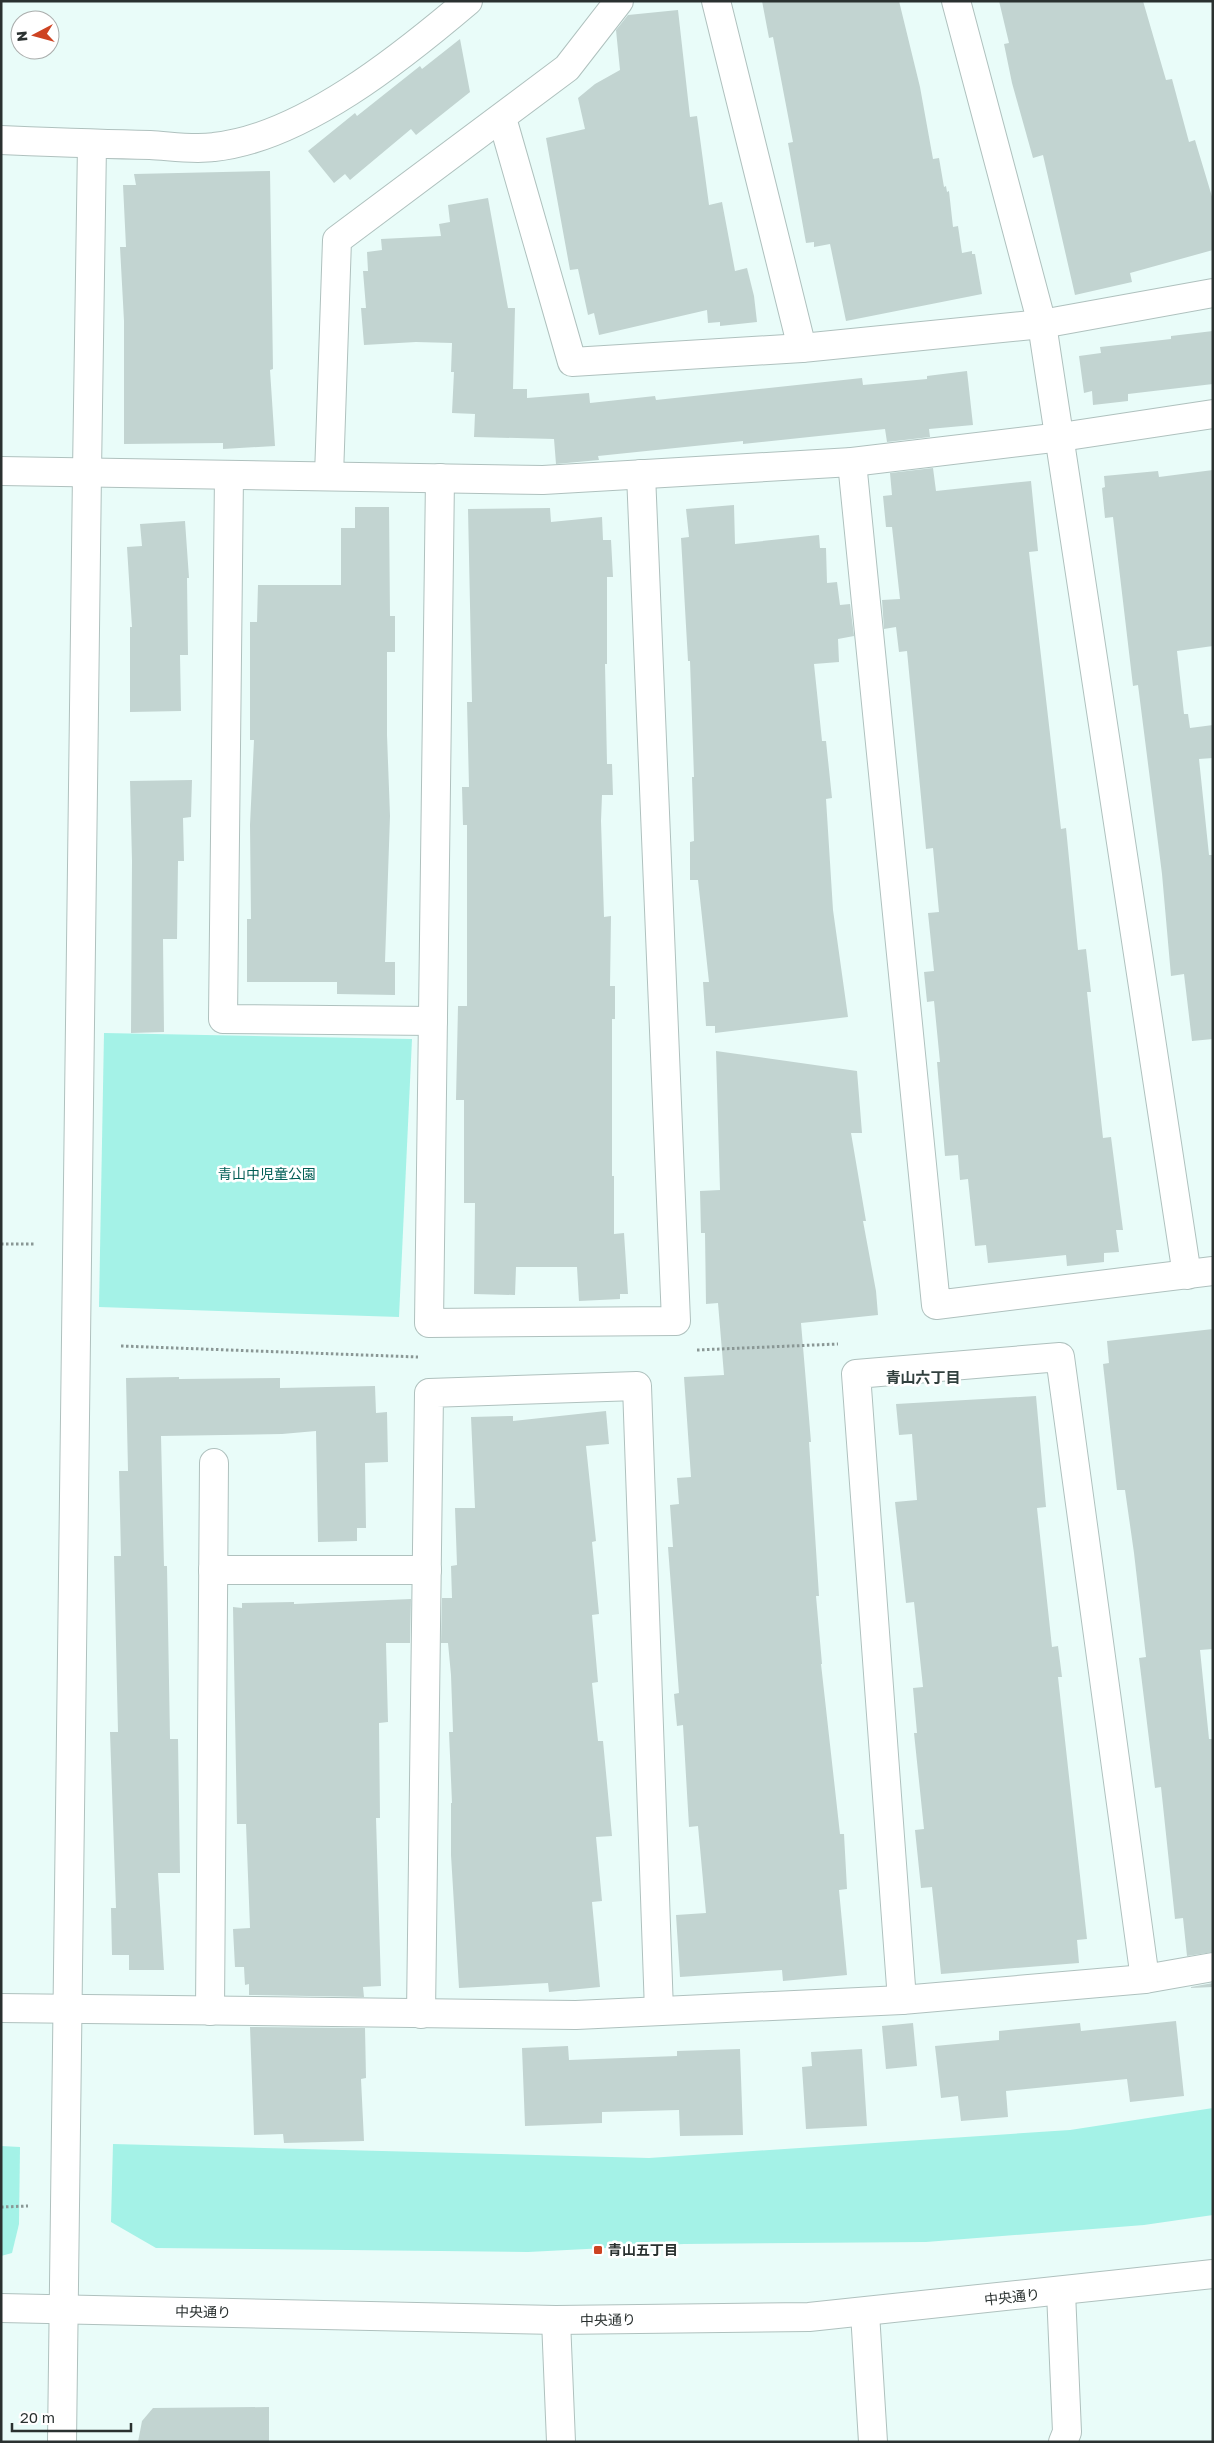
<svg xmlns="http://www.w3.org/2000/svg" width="1214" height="2443" viewBox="0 0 1214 2443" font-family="'Golos Text','Noto Sans JP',sans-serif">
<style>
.green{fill:#a4f2e7}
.building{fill:#c2d4d1}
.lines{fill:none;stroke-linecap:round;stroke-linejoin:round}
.minor-casing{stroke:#afc1be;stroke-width:30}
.tertiary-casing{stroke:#afc1be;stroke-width:30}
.path{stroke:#8a9795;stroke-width:3;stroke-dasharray:2.5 2.5;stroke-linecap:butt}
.minor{stroke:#fff;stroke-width:28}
.tertiary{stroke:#fff;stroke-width:28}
.poi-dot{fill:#cd4322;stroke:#fff;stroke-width:2}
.labels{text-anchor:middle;stroke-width:5;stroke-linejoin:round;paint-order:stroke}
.park-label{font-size:14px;fill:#005d55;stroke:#fff}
.poi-label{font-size:14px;font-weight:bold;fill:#2a3130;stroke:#fff;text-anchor:start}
.street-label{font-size:14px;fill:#2a3130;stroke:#fff}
.neighbourhood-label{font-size:15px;font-weight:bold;fill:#31403e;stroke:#fff}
</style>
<rect width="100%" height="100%" fill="#e9fcf9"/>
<g class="green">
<polygon points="104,1033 412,1039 399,1317 99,1307"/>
<polygon points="1213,2108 1213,2215 1144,2225 926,2242 684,2244 528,2252 156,2248 111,2222 113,2144 649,2158 1070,2130"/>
<polygon points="1,2146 20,2147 19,2224 12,2253 1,2256"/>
</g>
<g class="building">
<polygon points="762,1 899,1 920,87 933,159 939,158 944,187 946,186 947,192 949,191 953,227 958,226 962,253 972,251 972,254 975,254 982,294 846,321 830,244 814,247 814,242 806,243 788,143 793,142 773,37 769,38"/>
<polygon points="999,1 1143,1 1166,80 1172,79 1189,142 1195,140 1213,200 1213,250 1130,273 1132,282 1075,295 1043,155 1033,158 1012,83 1004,44 1009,43"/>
<polygon points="678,10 690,117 697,116 709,205 722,202 735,271 747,268 754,296 757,322 720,326 720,322 708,323 707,310 599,335 594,313 588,315 578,269 570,270 546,138 585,129 578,98 595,84 620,70 616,30 628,15"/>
<polygon points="460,39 470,92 416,135 411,129 350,180 345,174 334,183 308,151 355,113 357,116 420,66 422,69"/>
<polygon points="270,171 273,369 270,370 275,446 223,449 223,443 124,444 124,321 120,247 126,247 123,185 136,185 134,174"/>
<polygon points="488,198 508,308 515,308 513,389 527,389 527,398 589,393 590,403 655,396 656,400 862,378 863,385 927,379 927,376 967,371 973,425 929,429 930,437 887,442 885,429 743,444 743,441 598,456 599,460 556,464 554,439 474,437 475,414 452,413 454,372 451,372 452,343 416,342 364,345 361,308 366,308 363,271 368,271 367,252 382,250 381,239 441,236 439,224 450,222 448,205"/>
<polygon points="1213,331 1213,384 1128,394 1128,401 1093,405 1092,391 1084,393 1079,356 1101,353 1100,347 1171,339 1171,336"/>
<polygon points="933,468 936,491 1031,481 1038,551 1029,552 1061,829 1066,828 1078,950 1086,949 1091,992 1087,992 1103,1138 1111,1137 1123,1230 1116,1230 1119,1252 1104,1253 1104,1262 1067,1266 1066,1255 988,1263 986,1245 975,1246 968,1179 960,1180 958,1155 945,1156 937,1062 940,1062 934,1001 927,1002 924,972 934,971 928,913 939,912 933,848 926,849 907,651 899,652 896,627 884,629 882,600 900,599 892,527 886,527 883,496 892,495 890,473"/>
<polygon points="1213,470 1213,646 1177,651 1184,714 1188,714 1190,728 1213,725 1213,758 1199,759 1209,855 1213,855 1213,1039 1192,1041 1184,974 1171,976 1162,874 1138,685 1133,686 1113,517 1105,518 1102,488 1105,487 1104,476 1158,471 1159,477"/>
<polygon points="734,505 735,544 819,535 820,548 826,548 827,583 837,582 840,605 850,604 854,636 838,639 839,662 814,664 822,741 826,741 832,798 826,799 833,910 848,1017 715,1033 715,1026 706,1026 703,982 709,982 698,880 690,880 690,842 694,841 692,777 694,777 690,661 688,661 681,538 689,537 686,509"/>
<polygon points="355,507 389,507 390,616 395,616 395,652 387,652 387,735 390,816 385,962 395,962 395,995 337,994 337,982 247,982 247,919 251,919 250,825 254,740 250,740 250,622 257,622 258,585 341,585 341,528 355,528"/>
<polygon points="550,508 551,522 602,517 603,540 611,540 613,577 607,577 607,664 605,664 607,764 612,764 613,795 602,795 601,821 604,917 611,916 610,986 615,986 615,1019 612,1019 612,1176 614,1176 614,1234 624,1233 628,1294 620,1294 620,1299 579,1301 577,1267 516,1267 515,1295 474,1294 475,1203 464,1203 464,1100 456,1100 458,1006 467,1006 467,825 463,825 462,787 469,787 467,702 472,702 468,509"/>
<polygon points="185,521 189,578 187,578 188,655 180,655 181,711 130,712 130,627 132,627 127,547 142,546 140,524"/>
<polygon points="192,780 191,817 183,818 184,861 178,861 177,939 163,939 164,1032 131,1033 132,861 130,781"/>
<polygon points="716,1051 857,1071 862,1133 851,1133 866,1221 863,1221 876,1291 878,1315 801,1323 811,1442 809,1442 819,1596 816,1596 822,1664 821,1664 840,1834 844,1834 847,1889 839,1890 847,1975 783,1981 782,1970 680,1977 676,1915 706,1913 698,1826 689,1827 683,1725 677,1726 674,1694 679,1693 668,1547 673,1547 670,1505 679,1504 677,1478 691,1477 684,1377 724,1375 718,1303 706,1304 705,1233 701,1233 700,1191 720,1190"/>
<polygon points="1213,1329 1213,1649 1200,1650 1209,1739 1213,1739 1213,1952 1187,1956 1183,1918 1175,1919 1161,1787 1155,1788 1139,1658 1146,1657 1134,1553 1125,1490 1117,1490 1103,1364 1109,1363 1107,1341"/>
<polygon points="179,1377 179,1379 280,1378 280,1388 375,1386 376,1413 387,1412 388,1462 365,1463 366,1528 357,1528 357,1541 318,1542 316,1431 282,1434 161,1436 164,1566 167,1566 170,1739 178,1739 180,1873 158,1873 164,1970 129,1970 129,1955 112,1955 111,1908 116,1908 110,1732 118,1732 114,1556 121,1556 119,1471 128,1471 126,1378"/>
<polygon points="1036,1396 1046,1507 1037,1508 1052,1647 1058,1646 1062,1677 1058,1677 1087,1939 1077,1940 1079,1963 941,1974 932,1887 921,1888 915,1830 924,1829 914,1733 917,1733 913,1688 923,1687 914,1602 906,1603 895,1502 917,1500 912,1434 899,1435 896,1404"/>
<polygon points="606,1411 609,1444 586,1446 596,1541 592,1542 599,1614 592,1615 598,1682 592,1683 598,1741 603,1741 612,1836 596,1837 602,1901 592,1902 600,1987 549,1992 548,1983 459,1988 451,1855 451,1803 452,1803 449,1732 453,1732 451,1675 448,1643 441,1643 442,1598 452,1598 451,1566 457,1565 455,1508 475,1508 471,1417 513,1416 513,1421"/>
<polygon points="411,1599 410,1643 386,1643 388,1722 379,1723 380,1818 376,1818 381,1986 363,1987 364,1997 249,1995 249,1984 245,1985 244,1967 235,1967 233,1929 250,1928 246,1824 237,1824 233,1607 242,1608 242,1603 294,1602 294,1604"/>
<polygon points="1213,1983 1213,1987 1191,1988 1191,1987"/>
<polygon points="1176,2021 1184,2096 1130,2102 1127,2079 1006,2091 1008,2117 961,2121 958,2096 941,2098 935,2046 999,2040 999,2031 1080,2023 1081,2031"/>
<polygon points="913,2023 917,2066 886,2069 882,2026"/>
<polygon points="250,2027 365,2028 366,2078 361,2079 364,2141 284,2143 283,2134 254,2135"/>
<polygon points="568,2046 569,2060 677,2056 677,2051 740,2049 743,2135 680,2136 679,2110 602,2112 602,2123 525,2126 522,2048"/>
<polygon points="862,2049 867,2126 806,2129 802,2067 812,2066 811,2052"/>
<polygon points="269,2407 269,2442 138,2442 142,2421 153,2408"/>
</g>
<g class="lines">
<defs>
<g id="minor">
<polyline points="716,1 802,348"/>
<polyline points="956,1 1042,324 1187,1275"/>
<polyline points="502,118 572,362 802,348 1042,324 1213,293"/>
<path d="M1 140C51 142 100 144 150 145 170 146 193 150 214 147 302 138 402 57 468 1"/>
<polyline points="852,462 936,1305 1213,1271"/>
<polyline points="1,471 543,480 852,462 1061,437 1213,414"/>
<polyline points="87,472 92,144"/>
<polyline points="229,475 223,1019 433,1021"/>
<polyline points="329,476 337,240 567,68 619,1"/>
<polyline points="440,478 429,1323 676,1321 641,474"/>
<polyline points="213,1570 427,1570"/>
<polyline points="902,2000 856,1374 1060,1357 1145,1979"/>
<polyline points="1,2008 576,2015 902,2000 1145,1979 1213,1967"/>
<polyline points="210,2011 214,1463"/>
<polyline points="421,2014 429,1393 637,1386 659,2011"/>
<polyline points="1061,2292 1067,2432 1063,2442"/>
<polyline points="865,2313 873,2442"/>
<polyline points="556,2320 561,2442"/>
</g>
<g id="tertiary">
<polyline points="1,2308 556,2320 809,2317 1213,2274"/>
<polyline points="62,2442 87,472"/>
</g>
</defs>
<use href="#minor" class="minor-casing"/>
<use href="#tertiary" class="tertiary-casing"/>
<g class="path">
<polyline points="1,1244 34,1244"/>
<polyline points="121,1346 418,1357"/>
<polyline points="697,1350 838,1344"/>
<polyline points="1,2207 28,2206"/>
</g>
<use href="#minor" class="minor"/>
<use href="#tertiary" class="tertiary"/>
</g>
<rect class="poi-dot" x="593" y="2245" width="10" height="10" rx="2.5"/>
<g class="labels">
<g class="park-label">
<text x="267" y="1179">青山中児童公園</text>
</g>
<g class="poi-label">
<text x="608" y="2255">青山五丁目</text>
</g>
<g class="street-label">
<text transform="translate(1012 2297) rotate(-6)" y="5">中央通り</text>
<text transform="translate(203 2312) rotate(1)" y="5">中央通り</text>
<text transform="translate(608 2320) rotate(-1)" y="5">中央通り</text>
</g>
<g class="neighbourhood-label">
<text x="923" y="1383">青山六丁目</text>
</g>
</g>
<rect width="1214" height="2443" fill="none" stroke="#2a3130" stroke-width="5"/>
<g transform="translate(35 35) rotate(264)"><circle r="24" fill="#ffffff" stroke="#aaadac"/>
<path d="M0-4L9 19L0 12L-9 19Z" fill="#cd4322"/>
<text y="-8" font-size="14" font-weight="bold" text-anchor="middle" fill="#2a3130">N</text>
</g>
<path d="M12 2423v8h119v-8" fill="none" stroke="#2a3130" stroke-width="2.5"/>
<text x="20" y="2423" font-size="15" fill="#2a3130" stroke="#ffffff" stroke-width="4" paint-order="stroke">20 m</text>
</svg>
